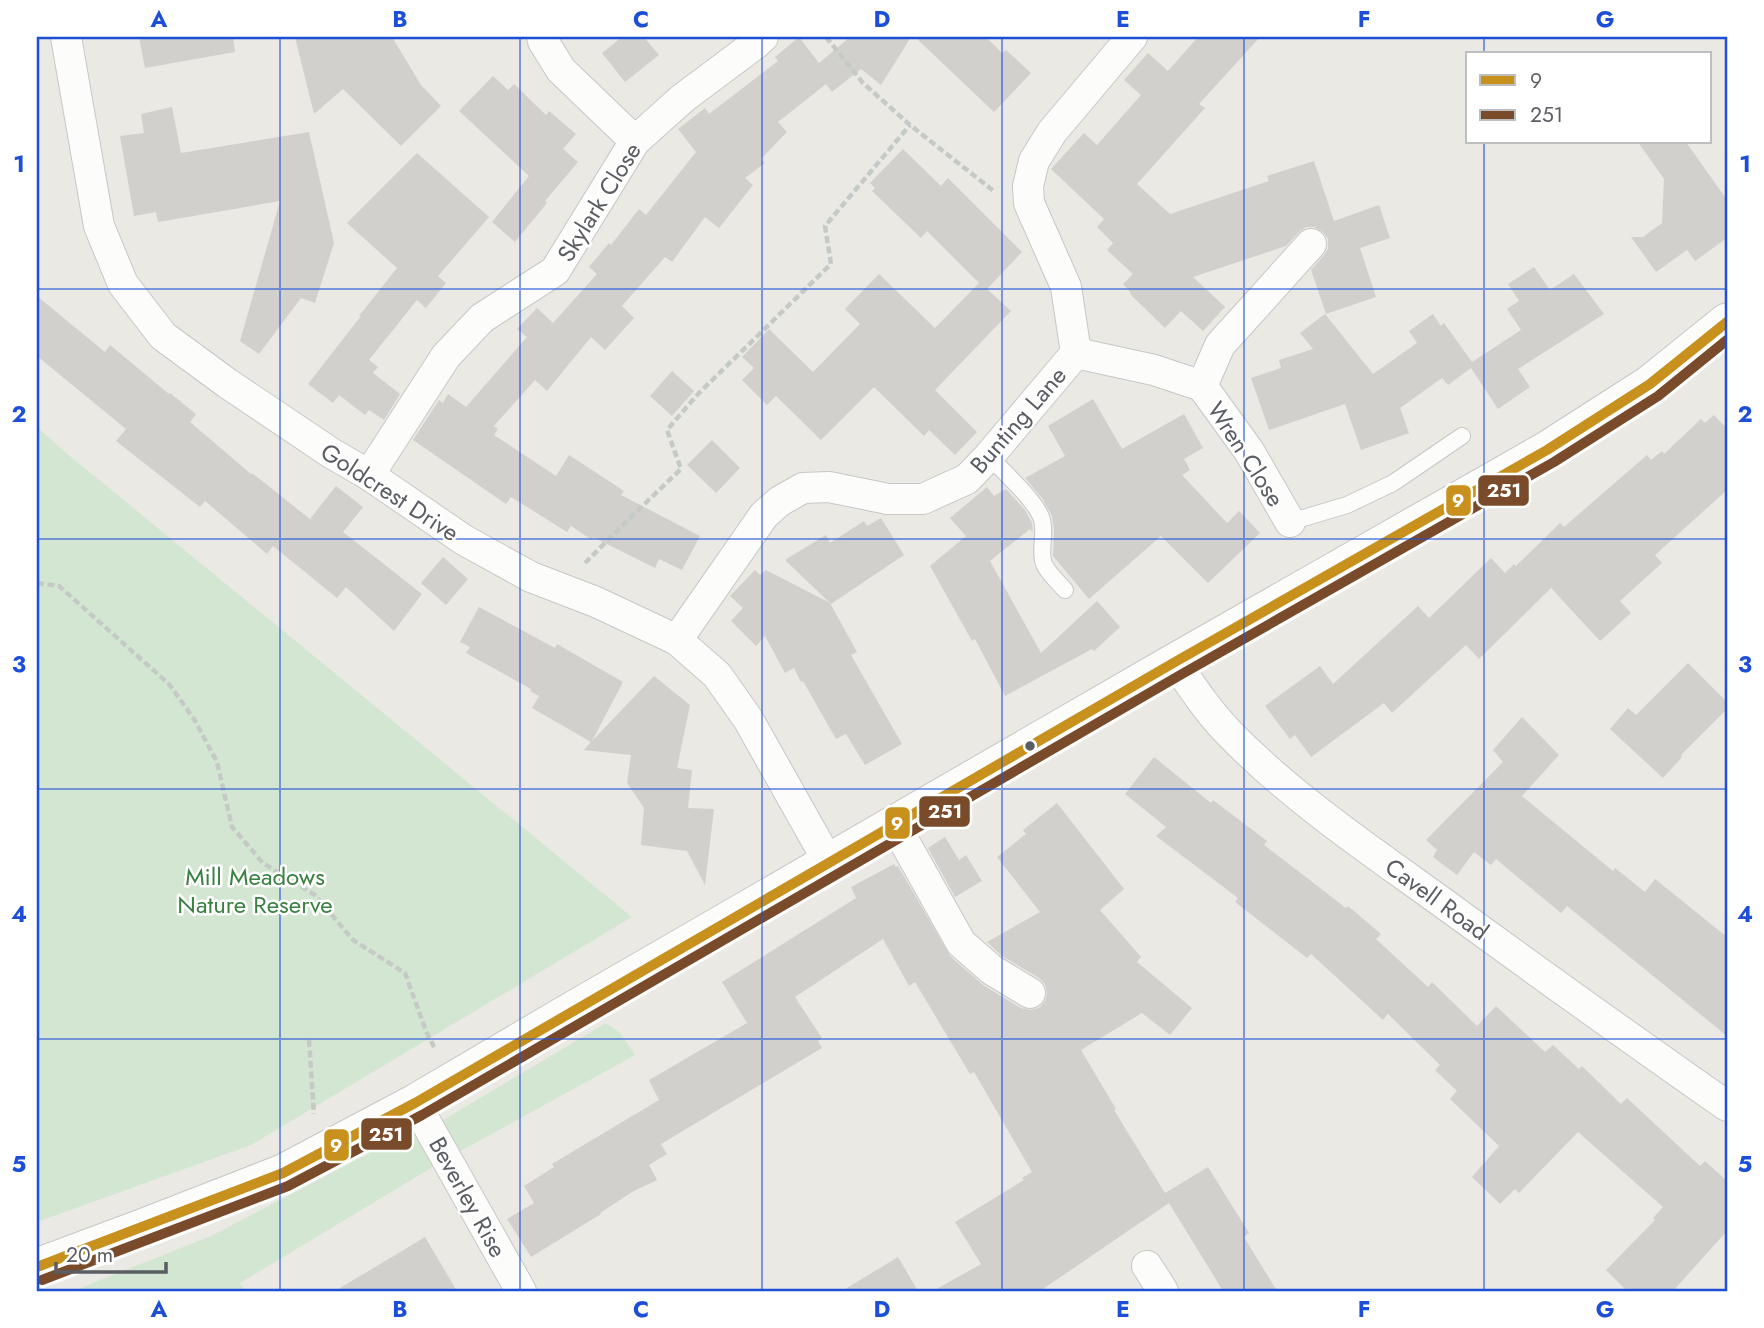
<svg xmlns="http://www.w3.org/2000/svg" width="1764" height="1328" font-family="Jost,sans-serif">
<rect width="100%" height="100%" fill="#eae9e4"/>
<g fill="#d3e6d1">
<polygon points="37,427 65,452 632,917 251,1145 37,1222"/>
<polygon points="606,1023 620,1033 635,1055 446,1159 240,1283 245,1291 73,1291 211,1236 383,1146 430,1128"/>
</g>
<g fill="#d1d0cd">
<polygon points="139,37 233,37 235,52 145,68"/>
<polygon points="295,37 392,37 421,85 441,106 401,146 343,89 314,114"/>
<polygon points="622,37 644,37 659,55 625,82 602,53"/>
<polygon points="799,37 819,63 850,37 911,37 881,85 861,69 832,92 826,84 778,122 787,132 761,159 765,163 745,178 753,185 719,228 705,217 672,262 665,257 622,306 634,318 605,350 591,337 547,391 535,380 494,426 498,429 494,435 556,476 569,455 624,491 621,495 700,536 682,570 659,559 655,568 593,537 592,540 571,526 567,532 511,497 506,504 413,440 439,400 443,403 448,394 466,407 527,337 517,329 537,308 553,323 597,274 589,267 609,243 611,245 639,209 646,215 696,152 678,129 705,108 709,114 778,61 775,57"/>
<polygon points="915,37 986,37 1002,53 1006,50 1031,73 994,112"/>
<polygon points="1198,37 1260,37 1199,104 1205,108 1137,184 1170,214 1269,181 1267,176 1314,161 1334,221 1379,205 1390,238 1360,248 1376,297 1326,314 1311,270 1324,255 1328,248 1328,239 1323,232 1314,227 1306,227 1299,232 1286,246 1193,277 1225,307 1203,331 1181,311 1165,328 1130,294 1131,293 1123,284 1133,274 1107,250 1113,243 1097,227 1104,219 1051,169 1084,133 1097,145 1141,95 1124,80 1148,53 1168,71"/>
<polygon points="493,76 508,90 514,84 546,115 549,111 576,134 563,149 578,162 545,201 547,203 515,242 492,222 529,176 459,111"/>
<polygon points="172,107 181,153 309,132 334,243 315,303 301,298 259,354 240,341 280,201 158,222 156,212 134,216 120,136 144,133 141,114"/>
<polygon points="1638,142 1686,142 1727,200 1727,238 1695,261 1687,250 1656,272 1631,237 1643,237 1662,223 1664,179"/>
<polygon points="903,149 941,186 948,178 1022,252 987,289 1011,311 935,390 977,432 955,455 929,430 924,436 874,387 821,440 776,396 767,405 742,380 754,368 742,357 769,329 813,372 860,324 845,309 879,274 935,328 979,283 927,231 921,238 872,191 875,188 870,183"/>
<polygon points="417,153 489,217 438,276 446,283 426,308 417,300 369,360 378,367 373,373 400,394 384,420 369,410 365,415 339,395 333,403 308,384 361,316 359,316 397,268 347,223"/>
<polygon points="1534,267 1550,290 1574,274 1604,314 1518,369 1530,387 1498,409 1471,368 1448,385 1442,378 1400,408 1409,433 1361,450 1345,404 1269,430 1251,378 1281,368 1279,360 1313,349 1300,333 1325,314 1373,374 1417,343 1409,331 1433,314 1441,326 1444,323 1472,362 1521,330 1507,309 1519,301 1508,284"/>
<polygon points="37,296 105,352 110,345 169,394 170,393 196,414 190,422 251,474 252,473 310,519 336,486 363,507 343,532 422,594 394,631 346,587 337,598 273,546 267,554 205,501 200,507 116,441 126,429 37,356"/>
<polygon points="672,371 694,391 672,416 650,396"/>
<polygon points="1093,399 1122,449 1184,414 1203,448 1184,459 1190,470 1182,475 1227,523 1239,511 1260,533 1208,583 1161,536 1089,599 1053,556 1054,530 1052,516 1042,498 1025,478 1065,456 1048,426"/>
<polygon points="1714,415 1727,429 1727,490 1655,555 1662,563 1620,601 1631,613 1600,641 1551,588 1479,659 1466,645 1392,713 1384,703 1311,757 1295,735 1290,739 1265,706 1320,666 1333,684 1418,606 1429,618 1491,558 1505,573 1514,564 1516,566 1560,523 1564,527 1647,455 1651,460 1662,451 1664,454 1701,419 1705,423"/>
<polygon points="712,440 740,468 716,493 687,465"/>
<polygon points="987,487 994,496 1006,489 1025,510 1032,523 1033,532 1030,529 990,561 1041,653 1097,601 1120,627 1094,651 1092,649 1005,696 975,639 972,641 930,566 966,536 950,518"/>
<polygon points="881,518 904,555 831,604 785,560 826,535 830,543 864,521 867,526"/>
<polygon points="443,557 468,579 446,605 421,583"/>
<polygon points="755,570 760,575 766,570 830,603 857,652 851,655 902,744 865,765 846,734 836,739 803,681 801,682 794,668 785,673 765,636 756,646 731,621 743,608 730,596"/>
<polygon points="479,607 555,648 557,644 623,682 592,741 654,676 690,705 677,768 692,770 688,808 714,809 705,885 687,851 641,845 644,808 627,783 631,755 584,750 591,742 532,708 539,696 530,691 531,689 466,653 470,647 460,642"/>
<polygon points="1688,663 1727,702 1727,709 1681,755 1682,757 1663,778 1610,729 1628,708 1636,715"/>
<polygon points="1522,717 1559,755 1522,796 1613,871 1615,868 1645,892 1655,879 1727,937 1727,1036 1567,906 1561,913 1496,859 1491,865 1474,852 1457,875 1433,857 1437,850 1426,840 1503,762 1493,750"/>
<polygon points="1154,757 1211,803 1213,800 1267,841 1264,845 1346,908 1348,906 1381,934 1376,939 1428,987 1432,982 1477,1026 1496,1006 1545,1052 1553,1045 1579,1069 1582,1066 1621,1104 1627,1098 1700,1166 1705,1161 1727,1181 1727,1231 1673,1291 1627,1291 1606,1270 1655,1220 1653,1218 1663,1207 1578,1132 1519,1193 1515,1189 1500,1204 1472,1177 1499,1146 1450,1099 1457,1091 1435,1070 1440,1065 1388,1014 1383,1020 1311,954 1307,958 1235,902 1238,898 1156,836 1166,827 1125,794"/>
<polygon points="1057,803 1124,889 1100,910 1141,957 1137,962 1192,1008 1170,1035 1142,1013 1081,1050 1116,1109 1114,1110 1165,1193 1208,1167 1249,1233 1244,1237 1277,1291 1223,1291 1169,1203 1040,1291 933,1291 981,1264 955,1222 1024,1180 1022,1178 1032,1172 974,1072 970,1074 915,982 909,986 883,939 795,997 822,1038 818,1041 822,1048 661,1144 667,1154 649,1165 657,1180 632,1192 600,1213 601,1214 531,1257 507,1219 534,1203 524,1186 554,1167 552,1164 659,1100 649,1080 747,1023 722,982 856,898 851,887 894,864 896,867 898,866 950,956 983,985 1021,1008 1030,1010 1039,1008 1045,1001 1047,994 1045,984 1039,978 1002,956 987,942 1040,912 997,857 1026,834 1023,830"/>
<polygon points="945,837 959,860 966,855 982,881 955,897 928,848"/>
<polygon points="425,1237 457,1291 335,1291 397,1254"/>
<polygon points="898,1257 918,1291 842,1291"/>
</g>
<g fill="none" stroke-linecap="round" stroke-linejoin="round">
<defs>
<g id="service">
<path d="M989,456c14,16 48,45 53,64 4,13 -3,32 2,44 4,9 14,18 21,26"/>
<polyline points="1290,522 1347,505 1393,483 1462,436"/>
</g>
<g id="minor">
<polyline points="66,37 99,226 123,284 163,336 227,383 331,453 369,475 464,540 531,577 596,602 677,640 717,675 748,719 829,863"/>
<polyline points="542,37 543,41 561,70 635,141"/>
<polyline points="1076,353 1154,370 1202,386 1249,451 1290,522"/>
<polyline points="1202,386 1220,345 1311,244"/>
<polyline points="369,475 446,356 482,318 555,271 635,141 683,98 754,45 763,37"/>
<polyline points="677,640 764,515 780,501 803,488 829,487 888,499 923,499 967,479 989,456 1076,353 1066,287 1029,203 1028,186 1034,161 1052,132 1132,37"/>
<path d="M1175,662c17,25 34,51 55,72 64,66 146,120 220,174 92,67 184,133 277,198"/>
<polyline points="895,825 961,943 992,970 1030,993"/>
<polyline points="415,1103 521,1291"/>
<polyline points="1147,1266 1163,1291"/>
</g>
<polyline id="tertiary" points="37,1267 139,1229 283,1173 415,1103 568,1013 1175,662 1547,450 1650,384 1727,322"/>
</defs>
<use href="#service" stroke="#c7c7c7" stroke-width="18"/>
<use href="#minor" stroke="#c7c7c7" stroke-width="32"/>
<use href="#tertiary" stroke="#c7c7c7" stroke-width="39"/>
<g stroke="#c5cac7" stroke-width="4.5" stroke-dasharray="7 3.5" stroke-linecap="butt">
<polyline points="826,37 863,83 910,125 995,192"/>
<polyline points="585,563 634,514 681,469 667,430 698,394 831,264 825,226 910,125"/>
<polyline points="37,583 59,586 169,684 194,719 217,762 232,827 263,863 315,895 353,940 405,973 426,1031 435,1049"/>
<polyline points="309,1040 314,1114"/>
</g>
<use href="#service" stroke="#fcfcfb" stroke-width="16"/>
<use href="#minor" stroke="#fcfcfb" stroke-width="30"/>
<use href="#tertiary" stroke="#fcfcfb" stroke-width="37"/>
<defs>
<polyline id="bus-1" points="37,1267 283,1173 415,1103 1175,662 1547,450 1650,384 1727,322"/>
<polyline id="bus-2" points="42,1280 288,1186 422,1115 1182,674 1554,462 1658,396 1727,340"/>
</defs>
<use href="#bus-1" stroke="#fff" stroke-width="16"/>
<use href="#bus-2" stroke="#fff" stroke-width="16"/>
<use href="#bus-1" stroke="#c8901d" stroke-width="10"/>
<use href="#bus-2" stroke="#7a4b2a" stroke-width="10"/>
</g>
<path fill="none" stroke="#1d4ed8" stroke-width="2" stroke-opacity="0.55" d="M280,37v1254M520,37v1254M762,37v1254M1002,37v1254M1244,37v1254M1484,37v17M1484,142v1149M37,289h1690M37,539h1690M37,789h1690M37,1039h1690"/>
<circle fill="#5a5d62" stroke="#fff" stroke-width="2.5" cx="1030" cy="746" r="6"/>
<g text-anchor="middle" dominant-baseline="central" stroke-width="5" stroke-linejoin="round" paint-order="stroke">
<g font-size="24" fill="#5a5d62" stroke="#fff">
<text transform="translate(599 202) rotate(-58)">Skylark Close</text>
<text transform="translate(1018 420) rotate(-49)">Bunting Lane</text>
<text transform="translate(1246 454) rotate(57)">Wren Close</text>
<text transform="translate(390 492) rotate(33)">Goldcrest Drive</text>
<text transform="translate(1437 899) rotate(36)">Cavell Road</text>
<text transform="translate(468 1197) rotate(61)">Beverley Rise</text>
</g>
<g font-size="24" fill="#3a8142" stroke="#fff">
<text x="255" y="876">Mill Meadows<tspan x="255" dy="28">Nature Reserve</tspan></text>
</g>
</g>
<g stroke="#fff" stroke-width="2.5">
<rect x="1477" y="474" width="53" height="33" rx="7" fill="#7a4b2a"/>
<rect x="1445" y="484" width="27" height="33" rx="7" fill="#c8901d"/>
<rect x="918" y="795" width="53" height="33" rx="7" fill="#7a4b2a"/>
<rect x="884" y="806" width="27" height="34" rx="7" fill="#c8901d"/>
<rect x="360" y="1117" width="53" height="34" rx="7" fill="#7a4b2a"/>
<rect x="323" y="1128" width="27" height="34" rx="7" fill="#c8901d"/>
</g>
<g font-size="19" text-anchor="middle" font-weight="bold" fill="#fff">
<text x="1504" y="497">251</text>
<text x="1458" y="507">9</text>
<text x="945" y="818">251</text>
<text x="897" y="830">9</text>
<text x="386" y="1141">251</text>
<text x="336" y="1152">9</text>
</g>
<rect width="1764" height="1328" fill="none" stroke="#ffffff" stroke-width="77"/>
<rect x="1466" y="52" width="245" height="91" fill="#ffffff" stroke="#bdbec0" stroke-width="2"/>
<rect x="1480" y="75" width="35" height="10" fill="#c8901d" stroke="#bdbec0" stroke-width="2"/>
<text x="1530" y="88" font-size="21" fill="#5a5d62">9</text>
<rect x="1480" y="110" width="35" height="10" fill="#7a4b2a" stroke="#bdbec0" stroke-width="2"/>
<text x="1530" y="122" font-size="21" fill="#5a5d62">251</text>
<path d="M56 1262v10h110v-10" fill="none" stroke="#5a5d62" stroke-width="3.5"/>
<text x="66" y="1262" font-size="21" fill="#5a5d62" stroke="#ffffff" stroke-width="5" paint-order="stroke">20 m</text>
<rect x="38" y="38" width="1688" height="1252" fill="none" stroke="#1d4ed8" stroke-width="2.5"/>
<g font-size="23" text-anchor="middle" font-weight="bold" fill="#1d4ed8">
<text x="159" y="27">A</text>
<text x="400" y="27">B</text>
<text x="641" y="27">C</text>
<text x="882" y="27">D</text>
<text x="1123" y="27">E</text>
<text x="1364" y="27">F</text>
<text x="1605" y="27">G</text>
<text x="19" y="172">1</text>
<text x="1745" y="172">1</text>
<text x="19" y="422">2</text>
<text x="1745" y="422">2</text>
<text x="19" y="672">3</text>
<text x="1745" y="672">3</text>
<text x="19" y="922">4</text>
<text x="1745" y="922">4</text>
<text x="19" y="1172">5</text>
<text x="1745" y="1172">5</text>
<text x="159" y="1317">A</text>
<text x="400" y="1317">B</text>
<text x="641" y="1317">C</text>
<text x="882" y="1317">D</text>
<text x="1123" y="1317">E</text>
<text x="1364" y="1317">F</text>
<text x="1605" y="1317">G</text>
</g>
</svg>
